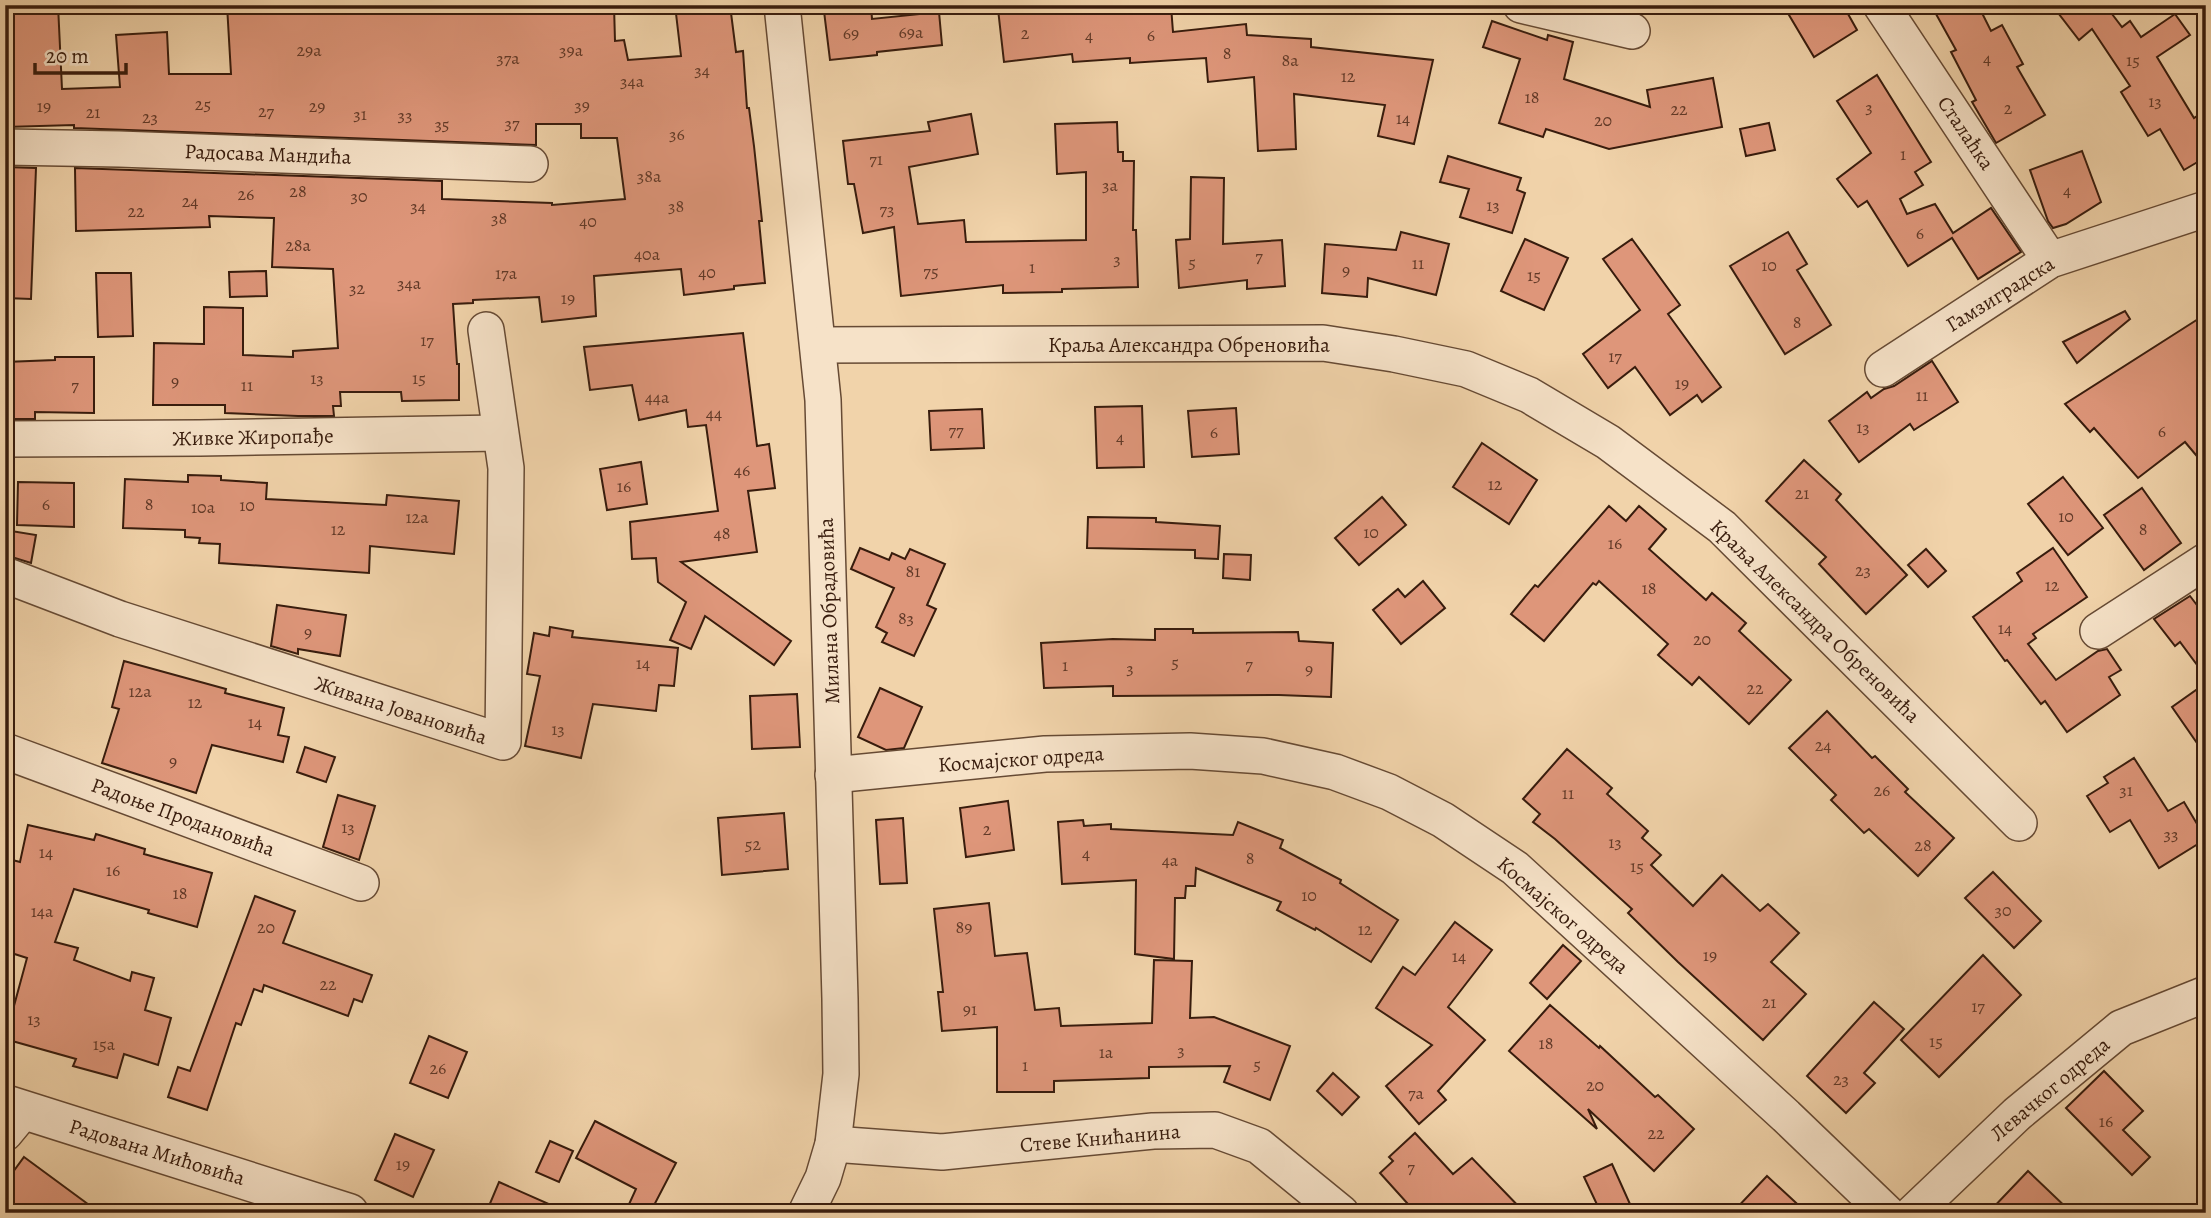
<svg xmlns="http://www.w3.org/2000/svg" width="2211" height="1218" font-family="Alegreya,serif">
<rect width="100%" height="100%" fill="#f1d3aa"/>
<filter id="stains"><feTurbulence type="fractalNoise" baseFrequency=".00286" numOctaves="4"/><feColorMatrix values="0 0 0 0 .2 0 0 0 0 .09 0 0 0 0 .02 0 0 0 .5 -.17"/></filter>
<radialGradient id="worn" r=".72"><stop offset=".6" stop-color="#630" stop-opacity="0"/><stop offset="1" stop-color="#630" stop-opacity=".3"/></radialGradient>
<g fill="#de967a" stroke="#381c0d" stroke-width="2">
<polygon points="5,5 58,5 62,89 120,87 116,35 167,32 169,74 231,74 227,5 614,5 615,41 624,40 628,60 681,56 675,5 730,5 736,52 743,51 747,108 749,108 754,146 762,221 759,221 765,283 734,286 734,289 684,295 681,269 594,276 596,316 542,322 539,297 473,300 473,303 453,304 457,364 459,364 459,400 402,401 401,392 340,392 341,406 333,406 334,416 298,416 225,413 225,405 153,405 154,343 204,344 204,307 243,308 243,355 293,357 293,351 338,348 333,269 272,267 274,218 209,216 210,227 76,231 75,168 442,181 442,199 552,203 552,205 625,199 617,138 581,138 581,124 536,124 536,145 74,128 74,125 5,127"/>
<polygon points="871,5 872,19 939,12 942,45 877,52 877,55 830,60 824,11"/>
<polygon points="1031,5 1046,5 1047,12 1171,6 1173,32 1246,24 1247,35 1311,39 1311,47 1433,60 1414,144 1378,136 1385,105 1294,94 1296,149 1258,151 1254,77 1208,82 1206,58 1130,63 1130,58 1073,62 1072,54 1004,62 998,9"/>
<polygon points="1805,5 1843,5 1857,30 1814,57 1789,15"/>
<polygon points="1931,5 1978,5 1991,31 2002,25 2023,64 2017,67 2045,115 1996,143 1972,102 1976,100 1951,52 1956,50"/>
<polygon points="2052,5 2123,5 2112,14 2122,27 2130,21 2141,37 2175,14 2190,35 2157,57 2194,118 2206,110 2206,157 2184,170 2160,129 2148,136 2121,92 2130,86 2092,29 2079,40"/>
<polygon points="1492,21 1547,40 1548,35 1573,42 1564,79 1650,107 1647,90 1713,78 1722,127 1609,149 1546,129 1543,137 1499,123 1520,59 1483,47"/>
<polygon points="1877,75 1931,162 1915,172 1923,185 1900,199 1907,214 1935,204 1953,233 1991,208 2021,252 1978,279 1952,238 1908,266 1867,201 1858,207 1837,179 1871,153 1837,101"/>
<polygon points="971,114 978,154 909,167 918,224 964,220 966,242 1086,240 1086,172 1057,174 1055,124 1117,122 1118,152 1123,152 1123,161 1134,161 1133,230 1136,230 1138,287 1062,289 1062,292 1003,293 1003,285 901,296 894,227 863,233 854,184 848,184 843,141 930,131 928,122"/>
<polygon points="1769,123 1775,150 1746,156 1740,129"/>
<polygon points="2082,151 2101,202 2066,224 2053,228 2048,221 2030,170"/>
<polygon points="1448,156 1521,178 1517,190 1525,193 1512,233 1460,217 1469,189 1440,182"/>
<polygon points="5,167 36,168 31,299 5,298"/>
<polygon points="1191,177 1224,178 1223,244 1282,240 1285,286 1247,289 1247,280 1179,288 1176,240 1190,239"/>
<polygon points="1401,232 1449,244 1436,295 1368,278 1367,297 1322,293 1325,244 1396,250"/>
<polygon points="1788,232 1807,264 1797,270 1831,325 1785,354 1730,266"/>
<polygon points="1525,239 1568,258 1544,310 1501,291"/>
<polygon points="1632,239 1680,305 1668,314 1721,387 1702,402 1697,395 1670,415 1635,367 1608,388 1583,354 1640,310 1603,259"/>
<polygon points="266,271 267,296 230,297 229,272"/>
<polygon points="96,273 131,273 133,336 98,337"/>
<polygon points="2125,311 2130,319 2077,363 2063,342"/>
<polygon points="2206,314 2206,467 2185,442 2138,478 2094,428 2090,432 2065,404"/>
<polygon points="743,333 757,446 769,444 775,488 748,491 757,552 681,562 791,641 774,665 705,616 691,649 670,640 686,602 658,582 656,558 632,559 630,522 718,511 706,425 688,427 686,410 639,420 632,385 590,390 584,347"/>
<polygon points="55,357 94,357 94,413 35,412 35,419 5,419 5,362 55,360"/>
<polygon points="1932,361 1958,402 1914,430 1910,424 1859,462 1829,421 1867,392 1871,398 1884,389 1894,386"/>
<polygon points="1142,406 1144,467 1097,468 1095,407"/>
<polygon points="1236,408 1239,454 1192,457 1188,411"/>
<polygon points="982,409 984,448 931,450 929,411"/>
<polygon points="1482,443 1537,480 1509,524 1453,487"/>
<polygon points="1804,460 1841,494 1836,500 1907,575 1866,614 1819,564 1826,557 1766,501"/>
<polygon points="641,462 647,504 607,510 600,469"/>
<polygon points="188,475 221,476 221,480 267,483 266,499 386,505 387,495 459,501 454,554 370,546 369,573 219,563 220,544 199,543 200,538 185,537 185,530 123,528 125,479 188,482"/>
<polygon points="2063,477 2103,528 2068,555 2028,504"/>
<polygon points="18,482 74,483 74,527 17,525"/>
<polygon points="2142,488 2181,543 2144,570 2104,515"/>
<polygon points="1382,497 1406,525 1359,565 1335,538"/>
<polygon points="1609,506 1626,521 1639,506 1666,529 1649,549 1706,600 1712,593 1746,623 1739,631 1791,680 1749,724 1699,677 1692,685 1658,655 1668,644 1599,581 1596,585 1593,583 1544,641 1511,614 1535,585 1538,587"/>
<polygon points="1088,517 1156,518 1156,522 1220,526 1218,559 1195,558 1195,550 1087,548"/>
<polygon points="5,530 36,535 31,563 5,555"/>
<polygon points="860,548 889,560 892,553 905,559 910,549 945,564 927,605 936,609 914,656 882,642 887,633 876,627 894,588 851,569"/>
<polygon points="2053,548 2087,597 2033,634 2036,638 2028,644 2056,680 2098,651 2107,649 2121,670 2109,677 2120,695 2067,732 2045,701 2041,704 2007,660 2005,661 1973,617 2022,581 2017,573"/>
<polygon points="1926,549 1946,571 1928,587 1908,565"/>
<polygon points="1224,554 1251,555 1250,580 1223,578"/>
<polygon points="1423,581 1445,608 1401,644 1373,610 1398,589 1405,597"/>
<polygon points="2190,596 2206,617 2206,677 2180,642 2175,646 2154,619"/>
<polygon points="277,605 346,615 340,656 298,649 298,654 271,646"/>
<polygon points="550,627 573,631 572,637 678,648 674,686 659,685 656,711 593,704 581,758 525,746 540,676 527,674 534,633 549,636"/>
<polygon points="1155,629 1193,629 1193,633 1298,632 1299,641 1333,643 1331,697 1279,695 1113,696 1113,686 1044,688 1041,643 1113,639 1155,640"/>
<polygon points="124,661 226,689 225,693 284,708 278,735 289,737 283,762 212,745 196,793 102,763 119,709 112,707"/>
<polygon points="2206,683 2206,756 2172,707"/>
<polygon points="880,688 922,707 904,748 886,750 858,737"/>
<polygon points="797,694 800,747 752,749 750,696"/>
<polygon points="1827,711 1872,758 1875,756 1908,789 1905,792 1954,838 1918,876 1869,829 1864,833 1831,800 1836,795 1789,748"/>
<polygon points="305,747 335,757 326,782 297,772"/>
<polygon points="1567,749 1612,788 1607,794 1648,831 1642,838 1661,855 1651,865 1693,906 1722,875 1760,911 1768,904 1799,933 1771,962 1806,994 1763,1040 1678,962 1628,913 1632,909 1555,839 1533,822 1540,814 1523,799"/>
<polygon points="2134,758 2168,811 2184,802 2206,839 2159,868 2130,820 2110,832 2087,796 2108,783 2104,777"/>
<polygon points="338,795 375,806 359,860 323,847"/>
<polygon points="1008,801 1014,850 966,857 960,808"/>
<polygon points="784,813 788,869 722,875 718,818"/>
<polygon points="903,818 907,883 880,884 876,820"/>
<polygon points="1083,820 1084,826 1111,824 1111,829 1233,835 1238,822 1283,840 1280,848 1341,880 1340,883 1398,920 1371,962 1316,928 1315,930 1277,910 1281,902 1196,868 1195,886 1186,886 1185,898 1175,898 1174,959 1135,954 1136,880 1062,884 1058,822"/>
<polygon points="28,825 94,840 96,834 145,849 144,854 212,873 197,927 148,913 149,910 74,889 55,942 78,948 74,960 130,981 132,972 154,978 145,1010 171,1018 158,1065 124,1054 117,1078 73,1066 76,1059 5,1039 27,958 5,951 5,858 20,862"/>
<polygon points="1993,872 2041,921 2014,948 1965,898"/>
<polygon points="255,896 295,911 283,943 372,975 362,1002 354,999 348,1016 264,985 262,992 254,989 241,1025 236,1023 207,1110 168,1097 178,1067 190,1071"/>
<polygon points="989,903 995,956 1027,953 1035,1010 1059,1008 1061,1026 1152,1023 1154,960 1192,961 1190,1018 1214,1017 1290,1046 1270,1100 1224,1082 1230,1066 1149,1067 1149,1078 1054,1081 1054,1092 997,1092 997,1027 942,1031 938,992 943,992 934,909"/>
<polygon points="1455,922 1492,950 1448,1007 1485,1040 1438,1091 1446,1100 1419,1124 1386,1086 1432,1045 1376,1008 1403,967 1415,975"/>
<polygon points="1563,945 1581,961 1547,999 1530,983"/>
<polygon points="1983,955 2021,995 1939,1077 1901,1040"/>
<polygon points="1874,1002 1904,1029 1864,1073 1875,1083 1846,1113 1807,1076"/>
<polygon points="1550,1005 1599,1048 1600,1046 1655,1097 1658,1095 1694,1129 1654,1171 1588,1109 1597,1129 1509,1051"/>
<polygon points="429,1036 467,1052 448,1098 410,1083"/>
<polygon points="2104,1071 2143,1111 2123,1130 2150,1157 2132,1175 2066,1108"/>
<polygon points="1333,1073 1359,1097 1342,1115 1317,1091"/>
<polygon points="595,1121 676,1163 650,1213 625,1213 636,1189 576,1158"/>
<polygon points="1415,1133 1453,1174 1472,1158 1525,1213 1416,1213 1380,1173 1393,1161 1389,1157"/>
<polygon points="395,1134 434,1150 413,1197 375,1180"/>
<polygon points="550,1141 573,1151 559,1182 536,1172"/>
<polygon points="24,1157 100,1213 24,1213 5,1199 5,1183"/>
<polygon points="1612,1164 1634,1213 1601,1213 1584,1177"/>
<polygon points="2028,1171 2072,1213 1988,1213"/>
<polygon points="1767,1176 1807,1213 1732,1213"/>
<polygon points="499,1182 569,1213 486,1213"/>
</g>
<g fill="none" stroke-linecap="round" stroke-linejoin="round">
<defs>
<g id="minor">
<polyline points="782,5 823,400 840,999 841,1074 833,1144 823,1178 806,1213"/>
<polyline points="1521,5 1632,31"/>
<polyline points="1881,5 2050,260"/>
<polyline points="5,147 119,149 530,164"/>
<polyline points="818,345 1323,343 1394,354 1466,369 1529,395 1608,442 1722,527 2019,823"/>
<polyline points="1883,369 2050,260 2206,209"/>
<polyline points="5,439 200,438 500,433"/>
<polyline points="5,575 120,619 503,742 506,468 486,330"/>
<polyline points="2098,631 2206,561"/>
<polyline points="5,751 361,883"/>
<polyline points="833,775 1045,754 1190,751 1263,756 1335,772 1389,792 1443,820 1515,868 1786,1116 1887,1213"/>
<polyline points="5,1133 24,1110"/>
<polyline points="833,1144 942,1152 1153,1131 1215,1130 1259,1146 1341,1213"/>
<polyline points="1913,1213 2017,1114 2121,1028 2206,994"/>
</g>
<polyline id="tertiary" points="5,1104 349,1213"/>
</defs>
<use href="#minor" stroke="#664a34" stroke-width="38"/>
<use href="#tertiary" stroke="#664a34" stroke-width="41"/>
<use href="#minor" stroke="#f6e2c8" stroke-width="35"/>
<use href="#tertiary" stroke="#f6e2c8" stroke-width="38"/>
</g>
<g text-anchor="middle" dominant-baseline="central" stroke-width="5" stroke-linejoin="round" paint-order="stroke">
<g font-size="18" fill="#623a28">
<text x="911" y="32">69a</text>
<text x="851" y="33">69</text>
<text x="1025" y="33">2</text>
<text x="1089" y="35">4</text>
<text x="1151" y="35">6</text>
<text x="309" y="50">29a</text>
<text x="571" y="50">39a</text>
<text x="1227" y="53">8</text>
<text x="508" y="58">37a</text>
<text x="1987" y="58">4</text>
<text x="1290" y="60">8a</text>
<text x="2133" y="60">15</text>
<text x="702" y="70">34</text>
<text x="1348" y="76">12</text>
<text x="632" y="81">34a</text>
<text x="1532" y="97">18</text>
<text x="2155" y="101">13</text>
<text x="203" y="104">25</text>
<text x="582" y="105">39</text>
<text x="44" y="106">19</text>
<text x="317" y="106">29</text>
<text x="1869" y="107">3</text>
<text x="2008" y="108">2</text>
<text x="1679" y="109">22</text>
<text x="266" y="111">27</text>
<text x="93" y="112">21</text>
<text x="360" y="114">31</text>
<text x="405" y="115">33</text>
<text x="150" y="117">23</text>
<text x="1403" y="118">14</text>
<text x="1603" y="120">20</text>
<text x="512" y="123">37</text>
<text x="442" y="124">35</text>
<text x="677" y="134">36</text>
<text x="1903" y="154">1</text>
<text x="876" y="159">71</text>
<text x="649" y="176">38a</text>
<text x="1110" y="185">3a</text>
<text x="2067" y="190">4</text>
<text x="298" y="191">28</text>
<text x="246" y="194">26</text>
<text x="359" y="196">30</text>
<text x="190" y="201">24</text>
<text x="1493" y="205">13</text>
<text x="418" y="206">34</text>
<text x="676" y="206">38</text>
<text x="887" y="209">73</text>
<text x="136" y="211">22</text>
<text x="499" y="218">38</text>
<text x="588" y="221">40</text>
<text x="1920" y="233">6</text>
<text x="298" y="245">28a</text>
<text x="647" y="254">40a</text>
<text x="1259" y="256">7</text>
<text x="1117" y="259">3</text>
<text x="1192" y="262">5</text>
<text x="1418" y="263">11</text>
<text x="1769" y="265">10</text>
<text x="1032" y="267">1</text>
<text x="1346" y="270">9</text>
<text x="931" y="271">75</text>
<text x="707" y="272">40</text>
<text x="506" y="273">17a</text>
<text x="1534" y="275">15</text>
<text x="409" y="283">34a</text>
<text x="357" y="288">32</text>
<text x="568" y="298">19</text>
<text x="1797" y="322">8</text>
<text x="427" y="340">17</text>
<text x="1615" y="356">17</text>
<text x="317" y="378">13</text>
<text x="419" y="378">15</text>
<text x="175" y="381">9</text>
<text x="1682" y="383">19</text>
<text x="75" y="385">7</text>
<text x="247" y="385">11</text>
<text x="1922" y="395">11</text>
<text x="657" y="397">44a</text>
<text x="714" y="413">44</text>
<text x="1863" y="427">13</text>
<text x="956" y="430">77</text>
<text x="2162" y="431">6</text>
<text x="1214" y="432">6</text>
<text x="1120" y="437">4</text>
<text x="742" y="470">46</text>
<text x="1495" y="484">12</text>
<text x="624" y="486">16</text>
<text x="1802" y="493">21</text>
<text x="46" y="504">6</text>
<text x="149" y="504">8</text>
<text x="247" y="505">10</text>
<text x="203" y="507">10a</text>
<text x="2066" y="516">10</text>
<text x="417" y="517">12a</text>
<text x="338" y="529">12</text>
<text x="2143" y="529">8</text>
<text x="1371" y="532">10</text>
<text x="722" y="533">48</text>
<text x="1615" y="543">16</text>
<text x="1863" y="570">23</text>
<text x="913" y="571">81</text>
<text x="2052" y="585">12</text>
<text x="1649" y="588">18</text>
<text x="906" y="618">83</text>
<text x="2005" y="628">14</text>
<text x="308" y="632">9</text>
<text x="1702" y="639">20</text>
<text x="1175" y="662">5</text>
<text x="643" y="663">14</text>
<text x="1249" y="664">7</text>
<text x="1065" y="665">1</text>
<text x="1130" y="668">3</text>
<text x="1309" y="669">9</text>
<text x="1755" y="688">22</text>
<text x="140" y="691">12a</text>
<text x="195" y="702">12</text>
<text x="255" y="722">14</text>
<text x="558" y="729">13</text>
<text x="1823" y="745">24</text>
<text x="173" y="761">9</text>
<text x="1882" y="790">26</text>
<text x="2126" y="790">31</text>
<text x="1568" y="793">11</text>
<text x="348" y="827">13</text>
<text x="987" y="829">2</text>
<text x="2171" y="834">33</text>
<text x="1615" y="842">13</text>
<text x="753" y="844">52</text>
<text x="1923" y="845">28</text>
<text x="46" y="852">14</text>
<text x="1086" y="853">4</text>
<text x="1250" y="858">8</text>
<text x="1170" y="860">4a</text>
<text x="1637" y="866">15</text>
<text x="113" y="870">16</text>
<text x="180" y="893">18</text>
<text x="1309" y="895">10</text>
<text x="2003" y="910">30</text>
<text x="42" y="911">14a</text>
<text x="266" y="927">20</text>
<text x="964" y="927">89</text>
<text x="1365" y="929">12</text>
<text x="1710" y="955">19</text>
<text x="1459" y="956">14</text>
<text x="328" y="984">22</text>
<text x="1769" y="1002">21</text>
<text x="1978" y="1006">17</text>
<text x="970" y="1009">91</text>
<text x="34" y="1019">13</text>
<text x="1936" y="1041">15</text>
<text x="1546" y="1043">18</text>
<text x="104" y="1044">15a</text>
<text x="1181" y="1050">3</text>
<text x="1106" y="1052">1a</text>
<text x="1257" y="1064">5</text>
<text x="1025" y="1065">1</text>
<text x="438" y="1068">26</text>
<text x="1841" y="1079">23</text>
<text x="1595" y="1085">20</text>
<text x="1416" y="1093">7a</text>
<text x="2106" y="1121">16</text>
<text x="1656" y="1133">22</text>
<text x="403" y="1164">19</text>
<text x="1411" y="1167">7</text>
</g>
<g font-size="21" fill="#381c0d" stroke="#f6e2c8">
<text transform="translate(1966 133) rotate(56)">Сталаћка</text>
<text transform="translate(268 154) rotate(2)">Радосава Мандића</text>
<text transform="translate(2000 294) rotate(-32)">Гамзиградска</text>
<text x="1189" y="345">Краља Александра Обреновића</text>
<text transform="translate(253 437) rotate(-1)">Живке Жиропађе</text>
<text transform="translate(829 611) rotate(-92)">Милана Обрадовића</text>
<text transform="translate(1815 621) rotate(44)">Краља Александра Обреновића</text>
<text transform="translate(401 710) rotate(18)">Живана Јовановића</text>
<text transform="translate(1021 759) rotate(-4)">Космајског одреда</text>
<text transform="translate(183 817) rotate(20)">Радоње Продановића</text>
<text transform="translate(1563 915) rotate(41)">Космајског одреда</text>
<text transform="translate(2050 1089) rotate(-40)">Левачког одреда</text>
<text transform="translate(1100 1138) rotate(-5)">Стеве Книћанина</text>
<text transform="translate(157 1152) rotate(17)">Радована Мићовића</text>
</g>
</g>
<rect width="2211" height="1218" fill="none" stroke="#f1d3aa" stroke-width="28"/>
<rect x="7" y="7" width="2197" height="1204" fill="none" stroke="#381c0d" stroke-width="3.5"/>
<rect x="14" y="14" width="2183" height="1190" fill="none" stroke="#381c0d" stroke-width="2"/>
<path d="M35 63v10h91v-10" fill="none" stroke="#381c0d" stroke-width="3.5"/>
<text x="46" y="63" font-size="21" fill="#381c0d" stroke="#f6e2c8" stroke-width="5" paint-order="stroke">20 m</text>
<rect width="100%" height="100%" filter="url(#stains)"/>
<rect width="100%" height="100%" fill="url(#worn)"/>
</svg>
